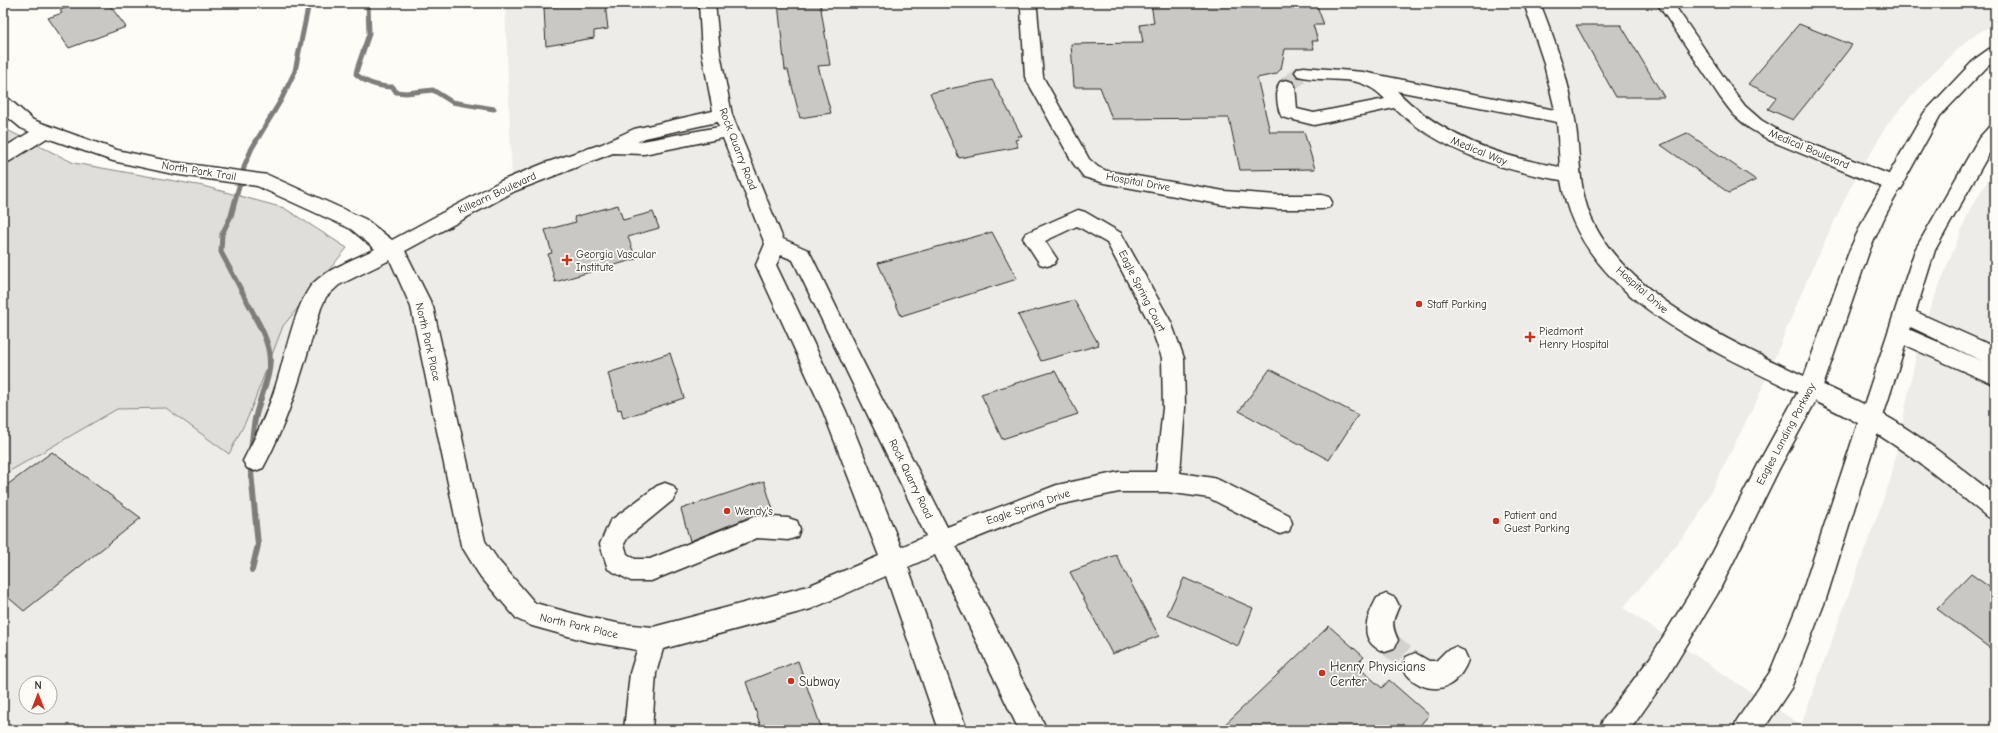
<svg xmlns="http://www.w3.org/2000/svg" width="1998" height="733" font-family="'Comic Neue',sans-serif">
<rect width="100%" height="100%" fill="#fdfcf7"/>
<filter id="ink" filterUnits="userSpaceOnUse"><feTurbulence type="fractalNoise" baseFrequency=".025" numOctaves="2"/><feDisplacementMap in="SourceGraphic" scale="8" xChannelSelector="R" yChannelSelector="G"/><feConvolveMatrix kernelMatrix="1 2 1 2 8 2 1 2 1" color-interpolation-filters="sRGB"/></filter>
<g filter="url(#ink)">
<path fill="#edece8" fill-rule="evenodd" d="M505,3h1490v21l-23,12 -39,37 -45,50 -38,65 -41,87 -51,123 -62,123 -73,87 178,117 90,-247 30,-147 49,-122 25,-40v561h-1992v-308l264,-119 245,-123zM26,683h24v24h-24z"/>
<polygon fill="#dfdeda" stroke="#858482" points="3,128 74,163 203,186 284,208 347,248 283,326 248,417 229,454 166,408 117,409 3,475"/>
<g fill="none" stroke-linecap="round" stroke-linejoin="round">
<g stroke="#7e7d7b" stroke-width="5">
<path d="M368,3l1,31 -12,35 -1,5c11,10 23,13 37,13l3,5 10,1 27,-3 19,12 42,7"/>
<polyline points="256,318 221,252 222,234 231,216 245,164 252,148 281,100 295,71 309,3"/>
</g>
<g stroke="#7e7d7b" stroke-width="6">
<path d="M251,453c1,-11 2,-23 4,-34 11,-46 27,-55 0,-102"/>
<polyline points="250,462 258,545 252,570"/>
</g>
</g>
<g fill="#c9c8c4" stroke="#2b2b2b">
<polygon points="89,3 108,3 126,27 69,48 48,18 62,13 60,10 77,4 79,7"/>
<polygon points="575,3 605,3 608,29 594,31 594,38 546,46 544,8"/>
<polygon points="778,3 820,3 830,65 818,66 831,113 800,118 788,70 785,70"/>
<polygon points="1151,3 1316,3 1324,25 1313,25 1318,41 1312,41 1314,49 1285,49 1281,69 1276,74 1257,78 1270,132 1304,132 1315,169 1240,170 1229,118 1112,119 1100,87 1074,87 1071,44 1143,43 1140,25 1154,23"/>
<polygon points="1799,24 1852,45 1822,84 1793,120 1768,109 1777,97 1748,84"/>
<polygon points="1576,25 1621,25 1664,97 1616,97"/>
<polygon points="992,80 1022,136 1018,136 1019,139 1015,140 1018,147 959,158 930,93"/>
<polygon points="1687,133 1756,180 1729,193 1661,145"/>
<polygon points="618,205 623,220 653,212 659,228 628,237 636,259 555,282 548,254 552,253 545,230 576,222 574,217"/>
<polygon points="992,232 1017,279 901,316 878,263"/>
<polygon points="1074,300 1099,345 1041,361 1018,315"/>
<polygon points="670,353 684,398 623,418 621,409 618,410 608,373"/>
<polygon points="1270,369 1358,415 1329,460 1239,411"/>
<polygon points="1055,371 1078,414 1002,439 981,394"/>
<polygon points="52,452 141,518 24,611 3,593 3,488"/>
<polygon points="764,481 774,513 766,515 755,515 690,541 681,509"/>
<polygon points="1116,555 1159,636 1112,654 1070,572"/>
<polygon points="1971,574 1995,591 1995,652 1937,609"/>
<polygon points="1184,578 1253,608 1238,646 1167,615"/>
<polygon points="1329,626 1364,657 1356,665 1382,688 1389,680 1429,715 1416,730 1219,730"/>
<polygon points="798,661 822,730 762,730 746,682"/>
</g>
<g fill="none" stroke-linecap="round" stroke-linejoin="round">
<polyline stroke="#d3d2ce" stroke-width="18" stroke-dasharray="18 10" stroke-linecap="butt" points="1286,86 1304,72"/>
<polyline stroke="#d3d2ce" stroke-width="24" stroke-dasharray="24 12" stroke-linecap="butt" points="1385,640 1415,666"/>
<defs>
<g id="minor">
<path d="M699,3h16l5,50 12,62 51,124 25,11 3,5 48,99 88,173 110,-42 62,-13h37l7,-64 -1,-50 -13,-36 -42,-79 -30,-17 -32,15 12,18 -3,5 -7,2 -7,-2 -17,-26 3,-5 52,-23 7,2 36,21 50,89 13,36 1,50 -5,65 33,5 8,3 68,34 3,8 -3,8 -9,3 -71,-36 -42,-6h-48l-61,13 -102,41 91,184h-28l-84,-175 -27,12 59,163h-28l-53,-154 -75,33 -148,40 -7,24 -4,57h-28l6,-57 7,-23 -51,-9 -54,-15 -15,-7 -37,-43 -19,-31 -50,-238 -21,-47 -51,25 -13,12 -5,11c-17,55 -30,109 -58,160l-8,3 -8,-3 -4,-7c13,-25 25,-49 33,-76 9,-28 17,-73 34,-98 12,-16 47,-29 65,-38l-24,-20 -94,-43 -84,-12 -60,-13 -66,-23 -37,23 -7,2v-15l27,-16 -9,-4 -18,-15v-16l6,2 24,21 84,30 56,12 95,13 97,44 27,21 109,-59 44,-18 57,-19 32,-15 79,-18 -11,-58zM717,122l2,5 -82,15 8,-4zM723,138l42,106 -9,21 67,146 56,145 -71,30 -155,41 -31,-3 -36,-7 -51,-14 -37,-43 -13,-19 -52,-234 -28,-56 110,-60 98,-38 31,1zM781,255l12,5 133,276 -25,11 -55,-136 -70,-146z"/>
<polygon points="1019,3 1035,3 1037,9 1043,77 1089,159 1098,167 1107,171 1224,191 1277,195 1322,195 1329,197 1332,202 1329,207 1322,209 1277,209 1224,205 1104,183 1084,177 1073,163 1025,77 1021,9"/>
<path d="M1524,3h16c15,38 29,77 35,117 6,37 2,72 20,106 49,93 197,139 286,187 41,23 77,53 114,82v25l-9,-4c-38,-31 -77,-64 -121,-89 -103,-59 -283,-110 -304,-247 -61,-10 -120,-29 -167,-72l-80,17 -32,-8c-5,-7 -7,-28 -2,-35l6,-2 6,2 3,4 2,23 17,4 71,-14c-26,-28 -55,-15 -87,-23l-3,-4 3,-4 6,-1 59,5 192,38 -12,-50zM1397,91l160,31 3,45c-61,-10 -119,-31 -163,-76z"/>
<polygon points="1657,3 1673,3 1732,89 1745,106 1761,120 1781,132 1901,179 1904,184 1901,189 1894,191 1887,189 1769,140 1749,128 1733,114 1720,97"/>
<polygon points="1905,307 1995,347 1995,366 1989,363 1995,366 1995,385 1891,339 1888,333 1891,327 1899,325 1982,361 1898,321 1894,315 1898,309"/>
<polygon points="665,483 673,486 677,493 673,500 628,537 624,544 627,554 635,559 650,559 756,516 788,518 797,521 800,529 797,537 788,540 757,538 651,581 631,581 608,569 600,544 610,521 657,486"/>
<path d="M1386,594l9,4 4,8c-7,16 -8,18 -1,34l-4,9 -9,3c-28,-10 -19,-34 -8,-54z"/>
<path d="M1455,647l9,4 4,9c-3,9 -10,20 -19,25 -18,9 -40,-2 -47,-19l4,-9 9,-4 14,8h7l10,-10z"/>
</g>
<g id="major">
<polygon points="1995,48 1995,61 1987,67 1940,116 1886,214 1870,249 1822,389 1779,469 1718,593 1668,676 1630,730 1599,730 1603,720 1650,658 1700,577 1763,455 1800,388 1850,249 1866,214 1924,113 1975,59 1989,49"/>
<polygon points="1995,125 1995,143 1935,250 1826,599 1791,688 1763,730 1733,730 1737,720 1770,672 1800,599 1915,250 1979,138 1989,127"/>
</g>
</defs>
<use href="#minor" stroke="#2b2b2b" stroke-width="3"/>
<use href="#major" stroke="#2b2b2b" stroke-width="3"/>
<use href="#minor" fill="#fdfcf7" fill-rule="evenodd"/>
<use href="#major" fill="#fdfcf7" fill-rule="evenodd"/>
</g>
</g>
<g fill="#c8321e" stroke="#fdfcf7" stroke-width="1.5">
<path d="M565 254h4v4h4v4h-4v4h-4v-4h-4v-4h4z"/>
<circle cx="1419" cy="304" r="4"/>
<path d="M1528 331h4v4h4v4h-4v4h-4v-4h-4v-4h4z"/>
<circle cx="727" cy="511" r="4"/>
<circle cx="1496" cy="521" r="4"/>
<circle cx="1322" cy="673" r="4"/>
<circle cx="791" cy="681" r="4"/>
</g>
<g text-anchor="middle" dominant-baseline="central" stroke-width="3.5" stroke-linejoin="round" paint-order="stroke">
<g font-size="11" fill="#2b2b2b" stroke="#fdfcf7">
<text transform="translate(738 149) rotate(69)">Rock Quarry Road</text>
<text transform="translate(1809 149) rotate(23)">Medical Boulevard</text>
<text transform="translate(1479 151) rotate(22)">Medical Way</text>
<text transform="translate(199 171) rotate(9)">North Park Trail</text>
<text transform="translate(1138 182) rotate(10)">Hospital Drive</text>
<text transform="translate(497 193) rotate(-25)">Killearn Boulevard</text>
<text transform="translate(1642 290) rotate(41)">Hospital Drive</text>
<text transform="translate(1142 291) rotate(63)">Eagle Spring Court</text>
<text transform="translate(428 342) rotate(77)">North Park Place</text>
<text transform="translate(1786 434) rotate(-62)">Eagles Landing Parkway</text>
<text transform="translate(911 479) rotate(64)">Rock Quarry Road</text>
<text transform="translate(1028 507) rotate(-19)">Eagle Spring Drive</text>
<text transform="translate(579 626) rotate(13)">North Park Place</text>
</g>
<g font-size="11" fill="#2b2b2b" stroke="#fdfcf7" text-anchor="start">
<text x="576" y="254">Georgia Vascular<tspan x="576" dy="13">Institute</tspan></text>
<text x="1427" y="304">Staff Parking</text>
<text x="1539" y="331">Piedmont<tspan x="1539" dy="13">Henry Hospital</tspan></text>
<text x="735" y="511">Wendy's</text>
<text x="1504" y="515">Patient and<tspan x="1504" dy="13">Guest Parking</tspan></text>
</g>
<g font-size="13" fill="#2b2b2b" stroke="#fdfcf7" text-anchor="start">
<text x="1330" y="666">Henry Physicians<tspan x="1330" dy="15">Center</tspan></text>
<text x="799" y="681">Subway</text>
</g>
</g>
<rect width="1998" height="733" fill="none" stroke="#fdfcf7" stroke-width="16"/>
<rect x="8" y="8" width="1982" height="717" fill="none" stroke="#2b2b2b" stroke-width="1.5" filter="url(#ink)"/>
<g transform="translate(38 695)"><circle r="19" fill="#fdfcf7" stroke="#a9a8a5"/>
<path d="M0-3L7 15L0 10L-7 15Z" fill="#c8321e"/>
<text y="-6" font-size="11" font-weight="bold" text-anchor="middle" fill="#2b2b2b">N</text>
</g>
</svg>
